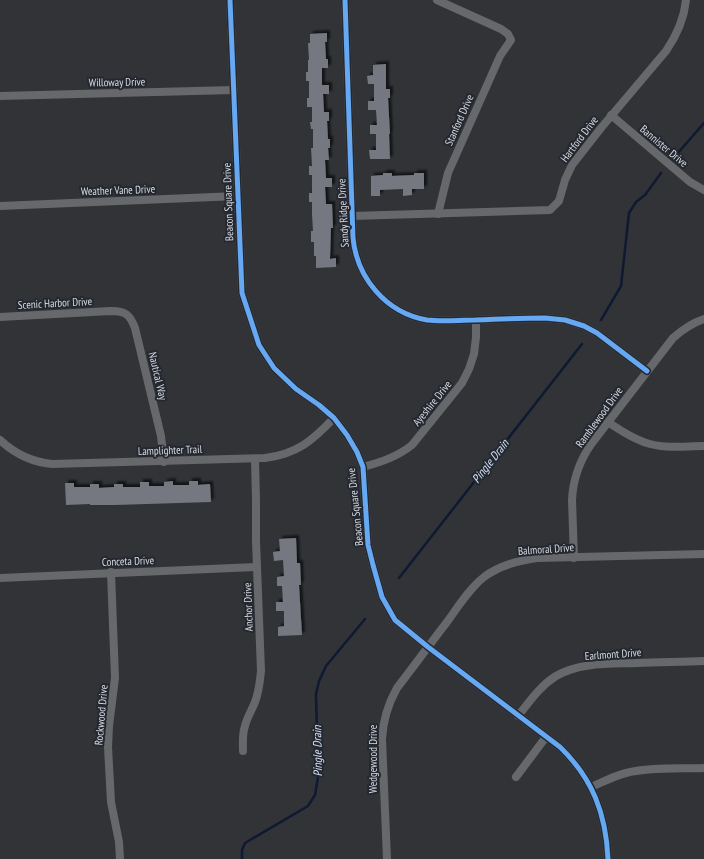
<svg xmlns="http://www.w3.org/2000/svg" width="704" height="859" font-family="'PT Sans Narrow',sans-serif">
<defs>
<filter id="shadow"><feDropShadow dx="3" dy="-3" stdDeviation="1" flood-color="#0009"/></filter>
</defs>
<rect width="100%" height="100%" fill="#313337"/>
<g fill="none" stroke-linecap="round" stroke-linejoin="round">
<g stroke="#0f1a32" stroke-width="2.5">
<polyline points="677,154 704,123"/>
<polyline points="601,320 621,286 629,213 636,202 645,195 661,173"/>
<polyline points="399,578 582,344"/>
<polyline points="242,859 242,850 245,843 308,806 315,795 318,777 316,694 319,681 326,666 365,619"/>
</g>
</g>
<g fill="#747880" filter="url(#shadow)">
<polygon points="327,33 327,42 325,42 326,59 328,59 328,68 322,68 322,85 329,85 329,94 323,94 324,112 329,112 329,121 327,121 328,139 330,139 330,148 328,148 329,160 325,160 326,178 332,178 332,187 325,187 326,204 332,204 333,228 331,228 330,259 336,258 336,267 316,268 316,256 314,256 314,242 311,242 311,231 313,231 312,214 312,202 309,202 309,193 312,193 312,175 309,175 309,166 312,166 311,148 313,148 313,129 311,129 310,122 312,122 312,107 307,107 307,98 309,98 309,81 306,81 306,72 308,72 308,60 309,60 308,43 310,43 310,34"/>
<polygon points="386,64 386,89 390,89 390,98 388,98 390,134 389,134 390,159 370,159 369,150 376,150 376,134 370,134 370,125 377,125 376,110 368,110 368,101 374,101 374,84 368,84 367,76 373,75 373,65"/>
<polygon points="383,173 392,173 392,176 414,175 414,173 424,173 424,189 412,189 412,195 403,196 403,189 380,190 380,196 371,196 371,176 383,175"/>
<polygon points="173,481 173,485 189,485 189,481 198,481 198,485 210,484 211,502 115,505 90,505 90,504 66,505 65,483 74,483 74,487 90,487 90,484 99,484 99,488 114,487 114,484 123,484 123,487 140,487 140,482 149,482 149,486 164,486 164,482"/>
<polygon points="296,538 297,563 300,563 301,585 299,585 302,635 278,636 278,627 284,626 284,611 276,611 276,602 283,602 282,586 277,586 277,577 284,576 283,560 274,561 273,552 280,551 279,539"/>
</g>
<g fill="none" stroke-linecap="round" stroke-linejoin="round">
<g stroke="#67686b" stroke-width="8">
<path d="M230,0l12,293 17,52 15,23 22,21 23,16 15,13 13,17 10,17 6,15 5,78 5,20 9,32 13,23 33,27 132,100c33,32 46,67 48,112"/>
<path d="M345,0l8,238c4,40 33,75 74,82 16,2 32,0 48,0 23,-1 47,-2 70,-2l20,2 19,6 13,7 50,38"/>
<polyline points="437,0 501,29 508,34 511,40 500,56 448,173 438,214"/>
<polyline points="0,96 234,90"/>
<polyline points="611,115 690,182 704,190"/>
<polyline points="0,206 237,196"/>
<path d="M352,216l198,-6 9,-9 6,-21 7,-15 29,-37 65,-77c11,-16 18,-31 20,-51"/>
<path d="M0,317l111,-6c15,0 19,4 24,17l26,108 3,26"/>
<path d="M608,422c13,9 27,18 42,22 18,5 36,2 54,2"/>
<path d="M0,440c15,14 32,22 52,24l213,-6c32,-4 47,-17 69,-40"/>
<path d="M363,467c18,-5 34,-10 49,-22l50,-62 7,-14 5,-15 2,-17v-17"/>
<path d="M574,558l-2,-58c1,-22 8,-40 20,-57l81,-105c9,-8 19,-15 31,-19"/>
<polyline points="111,572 115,678 109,726 108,747 111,802 119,842 120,859"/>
<polyline points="0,578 257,567"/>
<path d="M518,716c12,-15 22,-30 38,-40 24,-14 54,-12 81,-13 22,-1 45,-1 67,-2"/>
<path d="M243,751c0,-8 -1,-17 2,-25 2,-9 7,-16 10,-24 4,-10 5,-21 6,-31l-5,-130v-41l-1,-41"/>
<polyline points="516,777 546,737"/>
<path d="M591,787c12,-5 23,-11 35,-14 23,-6 54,-4 78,-5"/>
<path d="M387,859l-5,-120c1,-19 6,-35 15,-51 17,-22 33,-44 50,-66 11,-15 22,-33 37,-45 16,-12 34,-16 53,-19l167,-4"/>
</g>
<defs>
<g id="cycleway">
<path d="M230,0l12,293 17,52 15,23 22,21 23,16 15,13 13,17 10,17 6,15 5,78 5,20 9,32 13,23 33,27 132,100c33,32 46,67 48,112"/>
<path d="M345,0l8,238c4,40 33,75 74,82 16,2 32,0 48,0 23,-1 47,-2 70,-2l20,2 19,6 13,7 50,38"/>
</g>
</defs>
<use href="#cycleway" stroke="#242830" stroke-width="8"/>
<use href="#cycleway" stroke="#66a8f1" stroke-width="5"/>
</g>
<g text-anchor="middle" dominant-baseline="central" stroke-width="4" stroke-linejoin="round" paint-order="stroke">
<g font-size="11" fill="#d8dae0" stroke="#242830">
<text transform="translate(117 82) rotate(-1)">Willoway Drive</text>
<text transform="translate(459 120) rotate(-66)">Stanford Drive</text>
<text transform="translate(579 139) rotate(-53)">Hartford Drive</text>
<text transform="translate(664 146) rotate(40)">Bannister Drive</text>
<text transform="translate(118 190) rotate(-2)">Weather Vane Drive</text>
<text transform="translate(228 202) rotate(-92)">Beacon Square Drive</text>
<text transform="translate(343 213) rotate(-93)">Sandy Ridge Drive</text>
<text transform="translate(55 303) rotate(-3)">Scenic Harbor Drive</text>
<text transform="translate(158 376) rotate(77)">Nautical Way</text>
<text transform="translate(432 403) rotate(-51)">Ayeshire Drive</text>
<text transform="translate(599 417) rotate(-54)">Ramblewood Drive</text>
<text transform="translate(170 450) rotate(-2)">Lamplighter Trail</text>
<text transform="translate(355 507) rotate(-96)">Beacon Square Drive</text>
<text transform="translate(546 549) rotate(-4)">Balmoral Drive</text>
<text transform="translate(128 561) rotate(-2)">Conceta Drive</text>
<text transform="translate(248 607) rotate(-92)">Anchor Drive</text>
<text transform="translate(613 654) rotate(-4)">Earlmont Drive</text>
<text transform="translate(101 715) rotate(-85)">Rockwood Drive</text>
<text transform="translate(373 759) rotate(-90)">Wedgewood Drive</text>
</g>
<g font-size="12" font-style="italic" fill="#d5e0f7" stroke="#242830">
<text transform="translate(490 461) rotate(-52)">Pingle Drain</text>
<text transform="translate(317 751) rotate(-91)">Pingle Drain</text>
</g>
</g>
</svg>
